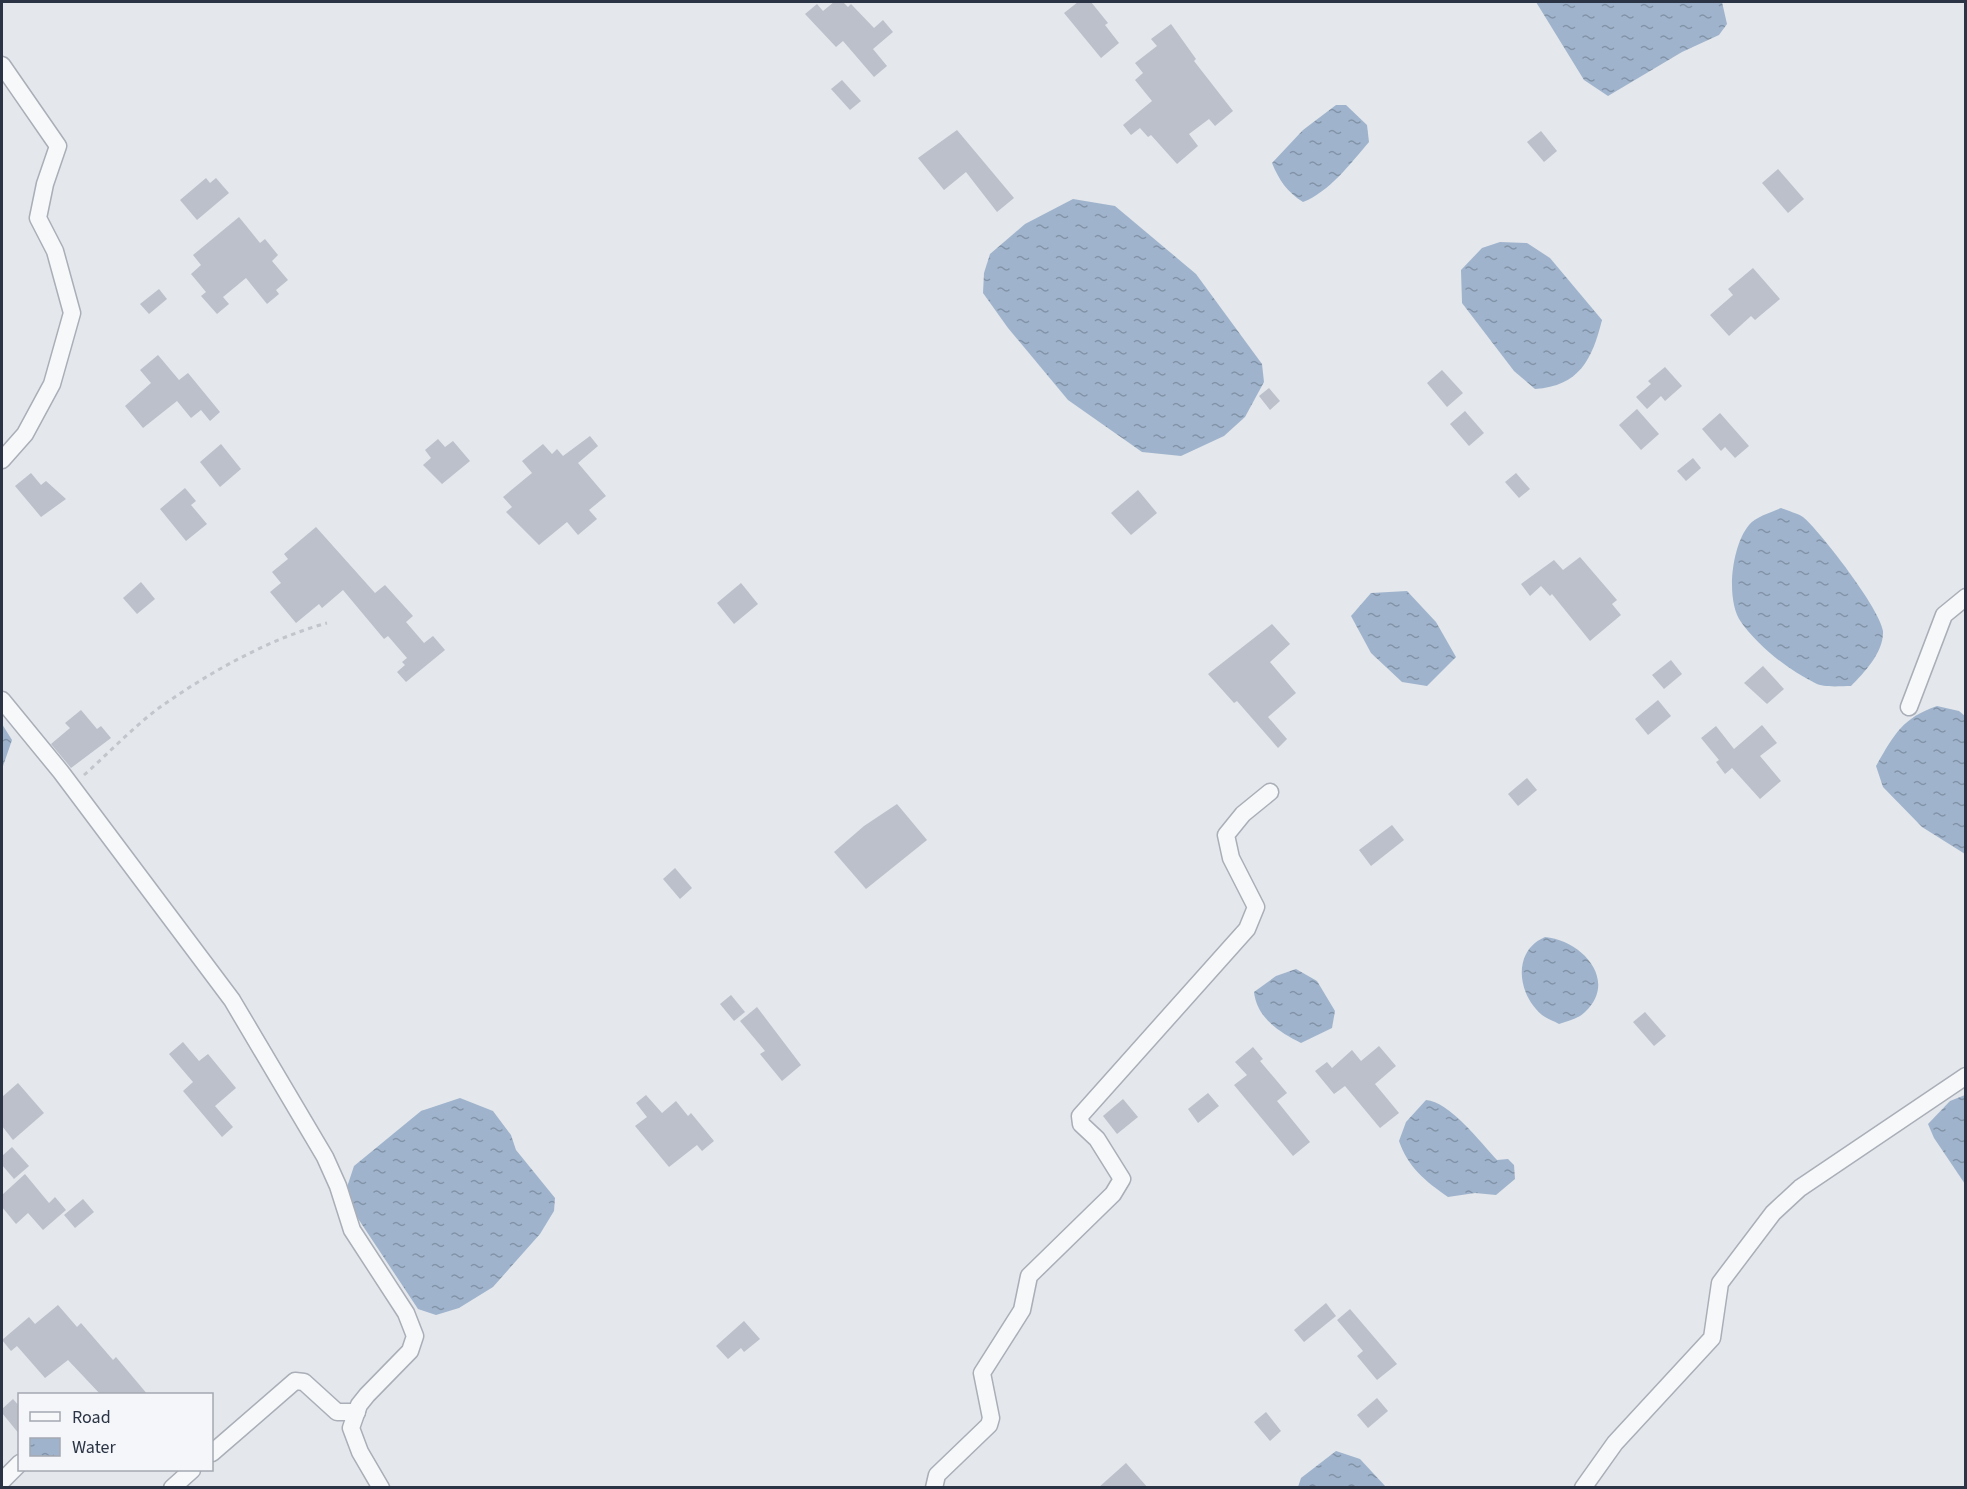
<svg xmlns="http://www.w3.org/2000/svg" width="1967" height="1489" font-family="'Source Sans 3',sans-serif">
<defs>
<pattern id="water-ripples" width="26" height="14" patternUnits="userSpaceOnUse" patternTransform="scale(1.5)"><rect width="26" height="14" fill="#9fb4cc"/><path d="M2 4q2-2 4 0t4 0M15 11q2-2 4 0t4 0" fill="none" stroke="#8293a7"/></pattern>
</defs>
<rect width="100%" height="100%" fill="#e4e7ec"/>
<g fill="url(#water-ripples)">
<polygon points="1536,2 1722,2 1727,24 1719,35 1682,52 1608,96 1584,80"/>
<path d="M1336,105h10l21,20 2,17c-18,21 -40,50 -66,60 -16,-10 -24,-22 -31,-39l31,-33z"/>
<polygon points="1073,199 1115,206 1196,274 1262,364 1264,382 1245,417 1224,436 1181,456 1142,452 1068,400 1008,328 983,293 984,273 990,254 1025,224"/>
<path d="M1500,242l27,1 23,15 52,62c-10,40 -23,66 -67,69l-21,-18 -52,-68 -1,-33 21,-22z"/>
<path d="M1781,508c7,3 16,5 22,9 17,14 78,93 80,114 1,21 -19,42 -32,55 -11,0 -27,2 -36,-3 -27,-13 -57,-37 -74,-61 -16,-23 -9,-77 8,-97 6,-8 23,-13 32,-17z"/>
<polygon points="1407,591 1436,622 1456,657 1427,686 1402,682 1371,653 1351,616 1371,593"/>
<path d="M1937,706l22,5 6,5v138l-43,-27 -39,-40 -7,-21c18,-31 26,-48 61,-60z"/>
<polygon points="2,724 12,740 2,769"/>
<path d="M1545,937c36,3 74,43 40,75 -7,7 -17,9 -26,12 -5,-3 -12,-5 -17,-9 -25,-21 -30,-64 3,-78z"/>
<path d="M1296,969l21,12 18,30 -3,17 -31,15c-22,-11 -44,-25 -47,-51l22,-16z"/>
<polygon points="1965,1095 1965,1184 1934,1138 1928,1124 1950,1101"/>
<polygon points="460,1098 493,1111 511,1135 516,1150 555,1198 554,1211 540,1234 493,1287 459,1308 436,1315 418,1309 357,1217 347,1187 354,1166 421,1111"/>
<path d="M1426,1100c23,1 55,43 71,60l11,-1 6,6 1,14 -19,16 -21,-2 -27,4c-23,-16 -40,-30 -49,-56l7,-19z"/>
<polygon points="1336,1451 1360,1459 1386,1487 1298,1487 1301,1478"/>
</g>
<g fill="#bbc0ca">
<polygon points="834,2 843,2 848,7 851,4 874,28 883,20 893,32 873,49 887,66 874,77 843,41 836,47 805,14 817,4 823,11"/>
<polygon points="1078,2 1091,2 1108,23 1105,25 1119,43 1101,58 1064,13"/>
<polygon points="1171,24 1196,59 1194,61 1233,111 1215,126 1209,119 1189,134 1198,146 1177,164 1151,135 1148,137 1140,128 1131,135 1123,125 1152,101 1135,80 1143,73 1135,63 1157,46 1151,39"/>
<polygon points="842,80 861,101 850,110 831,89"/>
<polygon points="957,130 1014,198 997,212 966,172 944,190 918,158"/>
<polygon points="1541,131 1557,151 1544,162 1527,142"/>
<polygon points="1778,169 1804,199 1788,213 1762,183"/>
<polygon points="206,178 210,183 216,178 229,193 197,220 180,200"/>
<polygon points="239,217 260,243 265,239 278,255 272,261 288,280 276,290 279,294 267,304 246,278 223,297 229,304 217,314 201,296 206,292 191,274 201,265 193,255"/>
<polygon points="1753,268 1780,299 1755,320 1751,316 1729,336 1710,315 1733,295 1728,289"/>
<polygon points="159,289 167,299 149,314 140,304"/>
<polygon points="158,355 179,380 188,373 220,412 210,421 201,410 191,418 177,401 143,428 125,406 151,383 140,370"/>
<polygon points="1665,367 1682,386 1665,401 1661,396 1647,409 1636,397 1651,384 1648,381"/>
<polygon points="1442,370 1463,393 1447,407 1427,383"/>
<polygon points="1269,388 1280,401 1270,410 1259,396"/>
<polygon points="1637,409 1659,434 1641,450 1619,425"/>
<polygon points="1465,411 1484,433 1469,446 1450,424"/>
<polygon points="1720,413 1749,446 1735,458 1725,447 1721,451 1702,429"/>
<polygon points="590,436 598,446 578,463 606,496 589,510 597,519 578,535 567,522 539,545 506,512 512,507 503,497 532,473 522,461 543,444 552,454 557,449 563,456"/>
<polygon points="438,439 445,447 453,441 470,461 442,484 423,465 431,458 425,450"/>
<polygon points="221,444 241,469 220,487 200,462"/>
<polygon points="1693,458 1701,468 1686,481 1677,471"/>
<polygon points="31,473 41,485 46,481 66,499 41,517 15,486"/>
<polygon points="1516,473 1530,489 1519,498 1505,482"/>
<polygon points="185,488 196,501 191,505 207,524 186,541 160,509"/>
<polygon points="1138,490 1157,513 1131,535 1111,513"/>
<polygon points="316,527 375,593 385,585 413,616 406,622 424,643 433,636 445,650 406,682 397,672 405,665 402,662 407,658 388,636 384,639 343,590 322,608 319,604 296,623 270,592 281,583 272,572 288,559 284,554"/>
<polygon points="1580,557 1617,600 1612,604 1621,615 1590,641 1552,594 1550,596 1541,586 1530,596 1521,584 1554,560 1563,570"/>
<polygon points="141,582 155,599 137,614 123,598"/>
<polygon points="741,583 758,604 734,624 717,603"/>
<polygon points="1272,624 1290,644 1270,662 1296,693 1268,717 1287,739 1278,748 1237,701 1234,703 1208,674"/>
<polygon points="1671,660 1682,674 1664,689 1652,675"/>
<polygon points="1763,666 1784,689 1767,704 1744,683"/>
<polygon points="1658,700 1671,716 1648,735 1635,719"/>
<polygon points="81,710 97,729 101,726 111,738 71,768 51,744 70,728 65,723"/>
<polygon points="1762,725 1777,743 1760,756 1781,781 1760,799 1732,768 1725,774 1716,762 1719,760 1701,738 1716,726 1734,749"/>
<polygon points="1527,778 1537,790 1518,806 1508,794"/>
<polygon points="897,804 927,840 866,889 834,852 864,826"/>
<polygon points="1392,825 1404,840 1371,866 1359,850"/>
<polygon points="675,868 692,888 680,899 663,879"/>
<polygon points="731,995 745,1012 734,1021 720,1004"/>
<polygon points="757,1007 801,1065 782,1081 760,1054 765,1051 740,1021"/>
<polygon points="1645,1012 1666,1036 1654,1046 1633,1022"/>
<polygon points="183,1042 199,1061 208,1054 236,1088 215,1106 233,1127 222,1137 183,1091 193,1082 169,1054"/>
<polygon points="1379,1046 1396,1066 1375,1084 1399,1113 1380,1128 1345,1086 1334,1094 1315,1071 1327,1062 1332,1068 1352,1050 1361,1061"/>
<polygon points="1253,1047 1263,1059 1260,1061 1287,1093 1277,1101 1310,1142 1293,1156 1234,1085 1247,1075 1235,1062"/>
<polygon points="18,1083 44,1113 13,1140 2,1126 2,1097"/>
<polygon points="1208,1093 1219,1106 1198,1123 1188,1109"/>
<polygon points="646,1095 662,1113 676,1101 688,1116 691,1113 714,1141 702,1151 697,1145 669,1167 635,1126 647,1117 636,1103"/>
<polygon points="1123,1099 1138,1117 1117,1134 1103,1116"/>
<polygon points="12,1147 29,1166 14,1179 2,1165 2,1156"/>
<polygon points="25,1174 49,1203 55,1197 66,1210 43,1230 28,1213 16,1224 2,1207 2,1195"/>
<polygon points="83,1199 94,1212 75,1228 64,1215"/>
<polygon points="1326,1303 1336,1316 1304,1342 1294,1330"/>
<polygon points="58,1305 77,1327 81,1323 113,1360 116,1357 148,1395 101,1395 68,1360 45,1378 17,1346 11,1351 2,1340 29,1317 35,1324"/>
<polygon points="1350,1309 1397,1364 1377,1380 1357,1356 1363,1351 1337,1320"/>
<polygon points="744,1321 760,1339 744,1352 741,1348 728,1359 716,1346"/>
<polygon points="1377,1398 1388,1411 1368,1428 1357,1415"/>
<polygon points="13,1399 20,1407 20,1435 2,1413 2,1409"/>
<polygon points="1266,1412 1281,1431 1270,1441 1254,1422"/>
<polygon points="1126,1463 1148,1488 1098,1488"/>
</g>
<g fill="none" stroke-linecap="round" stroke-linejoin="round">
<defs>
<g id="street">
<polyline points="2,65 58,146 45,184 38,218 55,251 72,313 52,384 25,434 2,460"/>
<polyline points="2,700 61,772 232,1000 325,1157 338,1186 352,1230 406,1313 415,1336 410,1351 367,1395 359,1405 351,1428 360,1452 381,1488"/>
<polyline points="1909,707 1944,615 1966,597"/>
<polyline points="212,1453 295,1381 304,1382 337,1412 357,1412"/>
<polyline points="2,1481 20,1463"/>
<polyline points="172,1488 192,1470"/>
<polyline points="934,1488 937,1475 989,1425 991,1418 982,1373 1022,1310 1029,1276 1113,1194 1122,1179 1097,1139 1081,1124 1080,1116 1247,929 1256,907 1231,858 1226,835 1243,814 1270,792"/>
<polyline points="1583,1488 1615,1443 1712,1338 1720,1283 1773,1213 1800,1188 1966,1076"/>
</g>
</defs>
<use href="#street" stroke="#a9aeb7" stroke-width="19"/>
<path stroke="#c2c5cb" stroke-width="3" stroke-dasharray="4.5 4.5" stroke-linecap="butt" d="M84,775c26,-23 51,-50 79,-70 49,-34 106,-66 164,-82"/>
<use href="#street" stroke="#f7f8fa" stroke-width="16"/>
</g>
<rect width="1967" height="1489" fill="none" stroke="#2b3445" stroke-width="6"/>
<rect x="18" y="1393" width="195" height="78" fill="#f4f6f9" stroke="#a4a8b1" stroke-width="1.5"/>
<rect x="30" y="1412" width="30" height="9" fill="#f7f8fa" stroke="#a4a8b1" stroke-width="1.5"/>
<text x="72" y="1423" font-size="18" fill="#2b3445">Road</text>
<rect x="30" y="1438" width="30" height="18" fill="url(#water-ripples)" stroke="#a4a8b1" stroke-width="1.5"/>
<text x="72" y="1453" font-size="18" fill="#2b3445">Water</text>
</svg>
